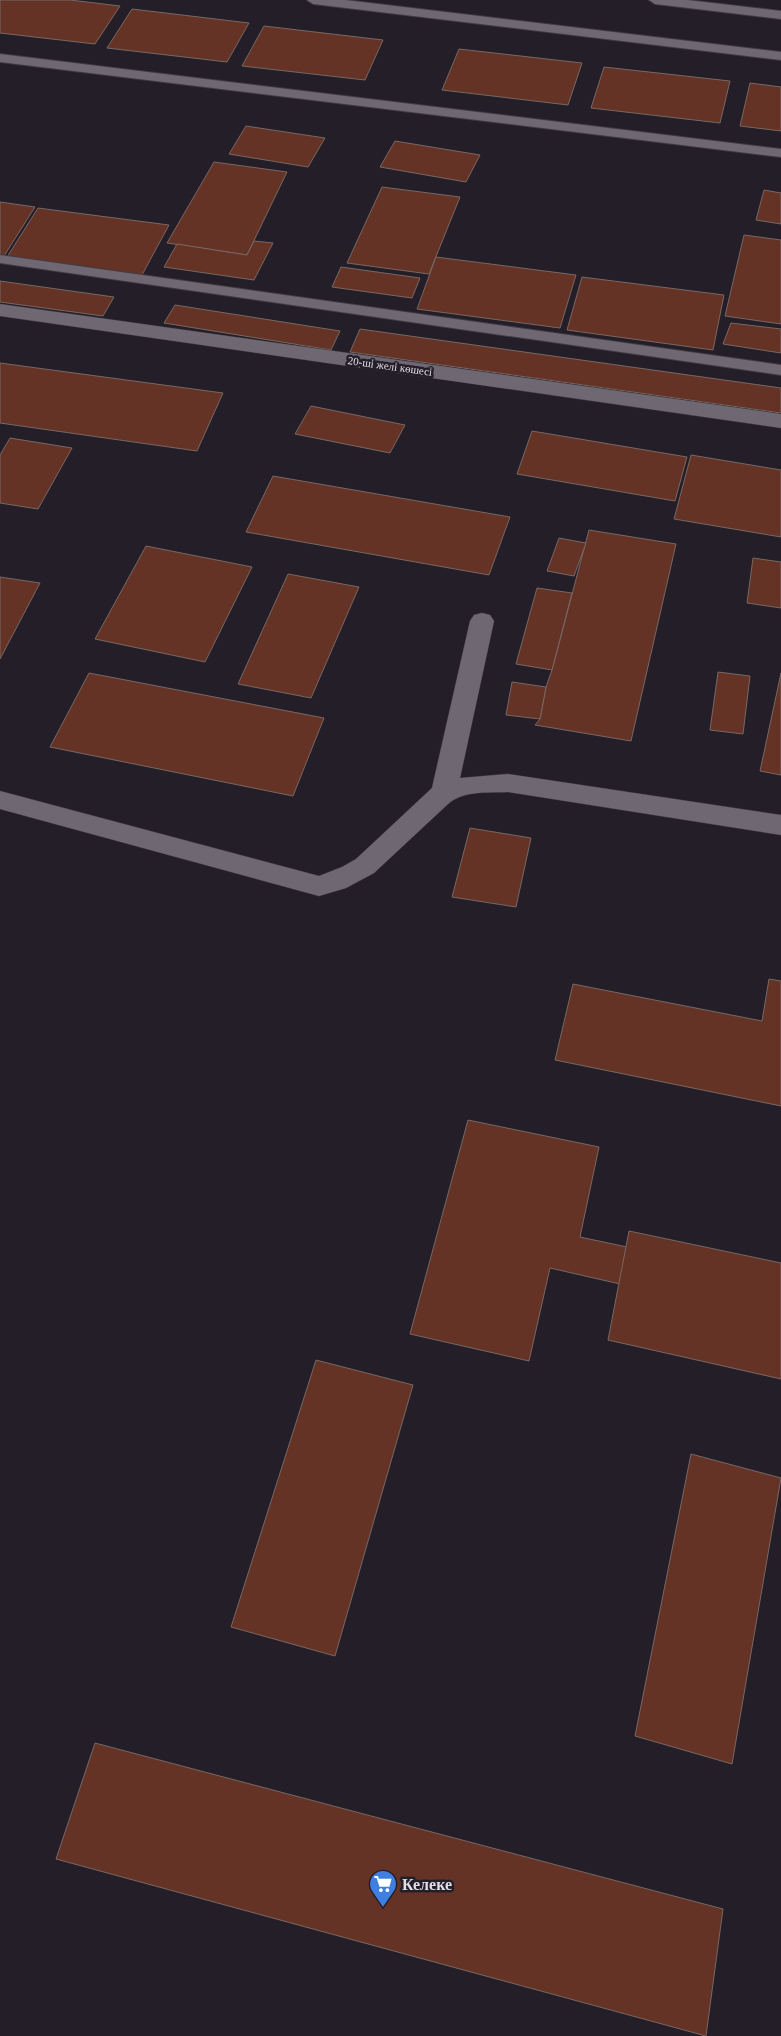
<svg xmlns="http://www.w3.org/2000/svg" width="781" height="2036" font-family="Georgia,serif">
<rect width="100%" height="100%" fill="#241e28"/>
<g fill="#653325" stroke="#776864">
<polygon points="0,0 70,0 120,6 95,44 0,33"/>
<polygon points="132,9 249,23 227,62 107,48"/>
<polygon points="264,26 383,40 365,80 242,66"/>
<polygon points="459,49 582,63 568,105 442,90"/>
<polygon points="604,67 730,81 720,123 591,108"/>
<polygon points="750,83 781,87 781,131 740,126"/>
<polygon points="246,126 325,138 308,167 229,154"/>
<polygon points="395,141 480,155 466,182 380,167"/>
<polygon points="214,162 287,172 247,255 167,243"/>
<polygon points="382,187 460,197 429,274 347,263"/>
<polygon points="764,190 781,193 781,224 756,220"/>
<polygon points="0,202 35,207 4,256 0,256"/>
<polygon points="38,208 169,225 142,275 7,257"/>
<polygon points="744,235 781,240 781,324 725,316"/>
<polygon points="254,241 273,243 254,280 164,267 177,244 247,255"/>
<polygon points="436,257 576,275 560,328 417,309"/>
<polygon points="341,267 420,278 412,298 332,287"/>
<polygon points="582,277 724,295 713,350 567,330"/>
<polygon points="0,281 114,297 103,316 0,302"/>
<polygon points="175,305 340,331 331,350 164,323"/>
<polygon points="731,323 781,329 781,353 723,344"/>
<polygon points="360,329 781,388 781,413 350,352"/>
<polygon points="0,363 223,393 197,451 0,423"/>
<polygon points="311,406 405,425 390,453 295,434"/>
<polygon points="532,431 687,457 675,501 517,474"/>
<polygon points="10,438 72,448 38,509 0,503 0,455"/>
<polygon points="691,455 781,470 781,537 674,519"/>
<polygon points="273,476 510,517 489,575 246,532"/>
<polygon points="589,530 676,544 631,741 535,725 540,719 546,687 552,670"/>
<polygon points="559,538 586,543 574,576 547,571"/>
<polygon points="146,546 252,567 205,662 95,639"/>
<polygon points="753,558 781,562 781,608 747,603"/>
<polygon points="288,574 359,587 311,698 238,684"/>
<polygon points="0,577 40,583 0,659"/>
<polygon points="537,588 572,593 552,670 516,664"/>
<polygon points="718,672 750,676 743,734 710,730"/>
<polygon points="89,673 324,718 293,796 50,747"/>
<polygon points="781,673 781,775 760,771"/>
<polygon points="512,682 546,687 540,719 506,715"/>
<polygon points="470,828 531,838 516,907 452,897"/>
<polygon points="769,979 781,981 781,1106 555,1060 573,984 762,1021"/>
<polygon points="468,1120 599,1147 580,1237 627,1247 620,1284 550,1268 529,1361 410,1334"/>
<polygon points="629,1231 781,1263 781,1379 608,1340"/>
<polygon points="316,1360 413,1385 335,1656 231,1627"/>
<polygon points="691,1454 781,1478 732,1764 635,1736"/>
<polygon points="95,1743 723,1909 706,2036 56,1859"/>
</g>
<g fill="none" stroke-linecap="round" stroke-linejoin="round">
<defs>
<g id="lane">
<polygon points="307,0 345,0 781,52 781,60 313,4"/>
<polygon points="649,0 687,0 781,11 781,19 655,4"/>
<polygon points="0,54 781,149 781,157 0,62"/>
<polygon points="0,255 781,365 781,375 0,263"/>
</g>
<g id="street">
<polygon points="0,304 781,414 781,428 0,316"/>
<path d="M482,613l8,2 4,6 -34,157 48,-4 273,41v20l-273,-43c-20,1 -44,-2 -60,12l-74,69 -28,15 -27,8 -319,-87v-18l319,85 23,-9 14,-8 76,-71 38,-167 4,-6z"/>
</g>
</defs>
<use href="#lane" stroke="#403b43" stroke-width="2"/>
<use href="#street" stroke="#403b43" stroke-width="1"/>
<use href="#lane" fill="#6f6873" fill-rule="evenodd"/>
<use href="#street" fill="#6f6873" fill-rule="evenodd"/>
</g>
<defs>
<symbol id="supermarket-pin" viewBox="-11 -11 22 30"><path d="M0 17L-7.5 6A9.5 9.5 0 1 1 7.5 6Z" fill="#3f7fe0" stroke="#241e28"/><path d="M-6-5.5h2.5l.6 2H6L4.5 2H-2.5L-4.4-4H-6ZM-1.5 3.2a1.3 1.3 0 1 0 .1 0ZM3 3.2a1.3 1.3 0 1 0 .1 0Z" fill="#fff"/></symbol>
</defs>
<g fill-rule="evenodd">
<use href="#supermarket-pin" x="367" y="1868" width="32" height="43"/>
</g>
<g text-anchor="middle" dominant-baseline="central" stroke-width="5" stroke-linejoin="round" paint-order="stroke">
<g font-size="11" fill="#e2dee5" stroke="#241e28">
<text transform="translate(390 366) rotate(8)">20-ші желі көшесі</text>
</g>
<g font-size="16" font-weight="bold" fill="#e2dee5" stroke="#241e28" text-anchor="start">
<text x="402" y="1884">Келеке</text>
</g>
</g>
</svg>
